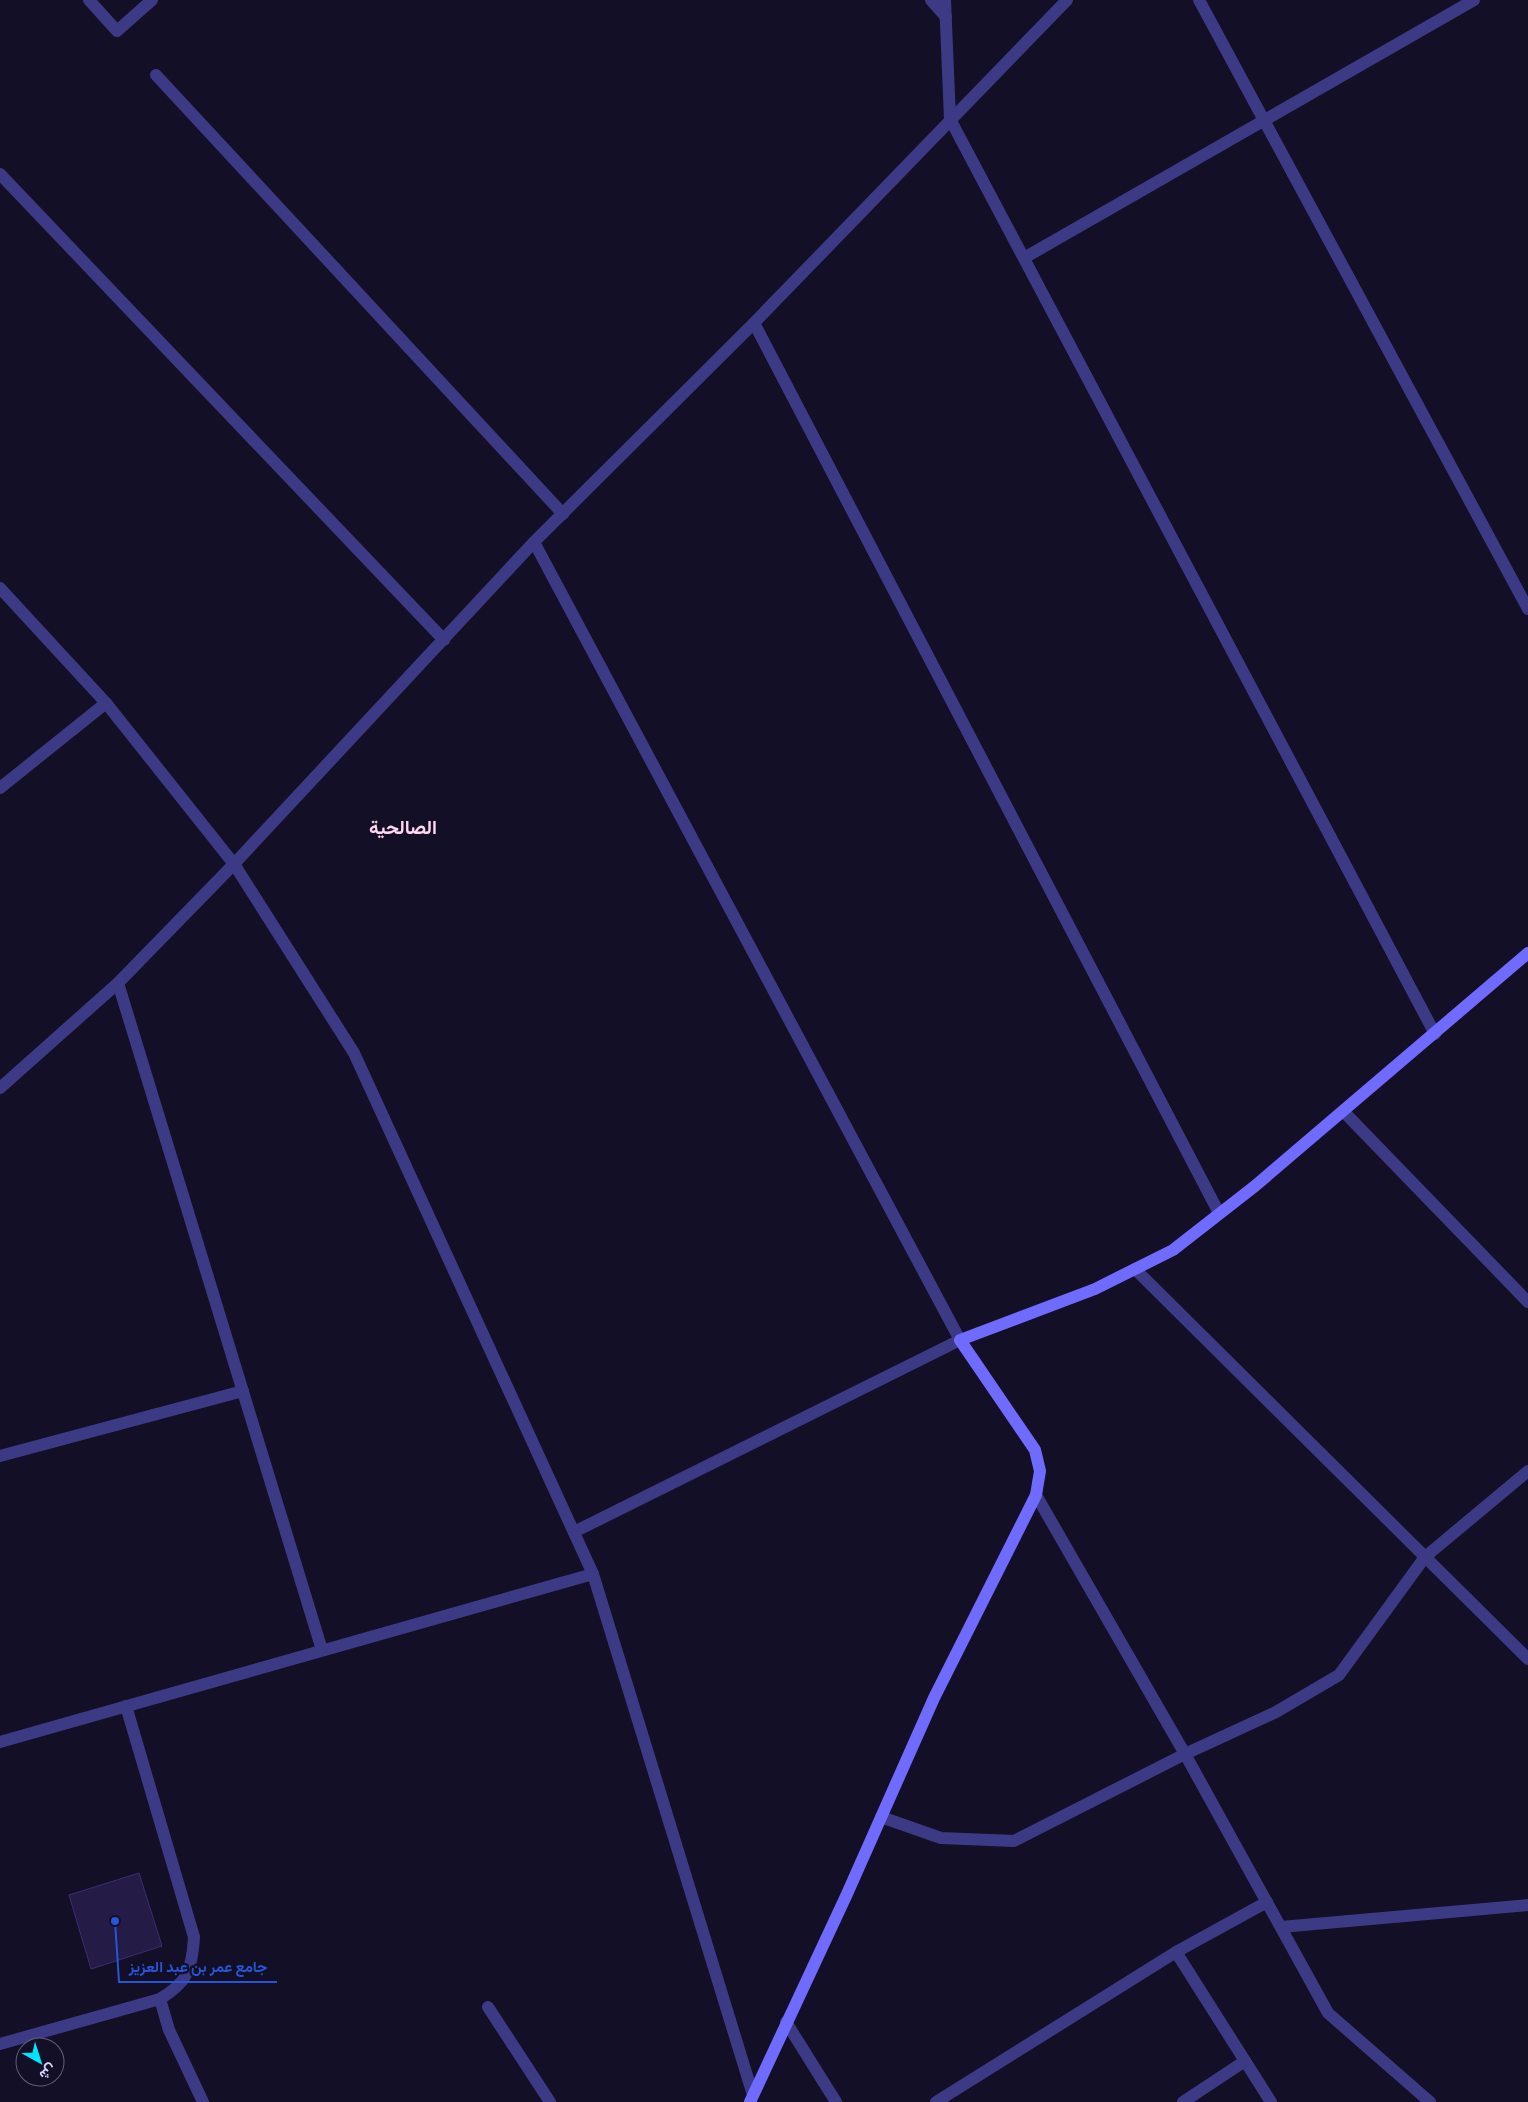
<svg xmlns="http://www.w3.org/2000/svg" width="1528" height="2102" font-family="Signika,Vazirmatn,sans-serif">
<rect width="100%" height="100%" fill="#130f26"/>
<polygon fill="#241b47" stroke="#3b2d73" points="139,1873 162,1946 91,1969 69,1895"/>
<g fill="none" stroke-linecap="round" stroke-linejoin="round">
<polyline stroke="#3d3a85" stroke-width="12" points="931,0 946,17"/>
<g stroke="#3d3a85" stroke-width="12">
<polyline points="89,0 117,31 152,0"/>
<polyline points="945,0 950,119 1435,1034"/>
<polyline points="1199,0 1528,609"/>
<polyline points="156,75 563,514"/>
<polyline points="0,174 444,640"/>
<polyline points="1024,258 1474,0"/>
<polyline points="754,323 1219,1213"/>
<polyline points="534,542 960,1340 574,1532"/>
<polyline points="0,588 106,703 234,864 354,1053 593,1574 753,2095"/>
<polyline points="0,788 106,703"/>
<polyline points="118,983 322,1650"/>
<polyline points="0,1088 118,983 234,864 534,542 754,323 1067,0"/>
<polyline points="1344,1112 1528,1302"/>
<polyline points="1135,1269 1528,1659"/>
<polyline points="0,1456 243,1391"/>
<polyline points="1036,1495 1185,1754 1328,2013 1430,2102"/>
<polyline points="0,1742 593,1574"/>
<polyline points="881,1817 941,1838 1014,1841 1185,1754 1276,1712 1339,1675 1425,1557 1528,1471"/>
<polyline points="1281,1927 1528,1905"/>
<polyline points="1176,1952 1271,2102"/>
<polyline points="160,1999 169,2030 203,2102"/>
<polyline points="488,2007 550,2102"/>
<polyline points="786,2022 836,2102"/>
<path d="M0,2044l160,-45c28,-17 32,-30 34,-62l-68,-231"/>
<polyline points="936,2102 1176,1952 1267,1902"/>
<polyline points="1183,2102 1245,2061"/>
</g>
<polyline stroke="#6f6bff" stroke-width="12" points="750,2102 847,1894 934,1698 1036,1495 1040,1471 1035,1450 960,1340 1095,1289 1173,1250 1255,1186 1528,953"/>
</g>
<g text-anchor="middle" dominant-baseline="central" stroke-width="4.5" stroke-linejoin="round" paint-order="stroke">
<g font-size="19" font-weight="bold" fill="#ffd6f0" stroke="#130f26">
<text x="403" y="828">الصالحية</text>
</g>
</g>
<path fill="none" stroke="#2655da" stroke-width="2" d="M115 1921L119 1982H277"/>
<circle fill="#2655da" stroke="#130f26" stroke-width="2" cx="115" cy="1921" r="5"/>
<g font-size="15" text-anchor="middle" font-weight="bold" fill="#2655da" stroke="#130f26" stroke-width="4.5" stroke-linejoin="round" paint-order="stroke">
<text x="198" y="1972">جامع عمر بن عبد العزيز</text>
</g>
<g transform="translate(40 2062) rotate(141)"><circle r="24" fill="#130f26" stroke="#625e7d"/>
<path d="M0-4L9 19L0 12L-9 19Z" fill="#00e5ff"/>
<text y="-8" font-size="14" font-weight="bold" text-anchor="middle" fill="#d9d4ff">ش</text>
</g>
</svg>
